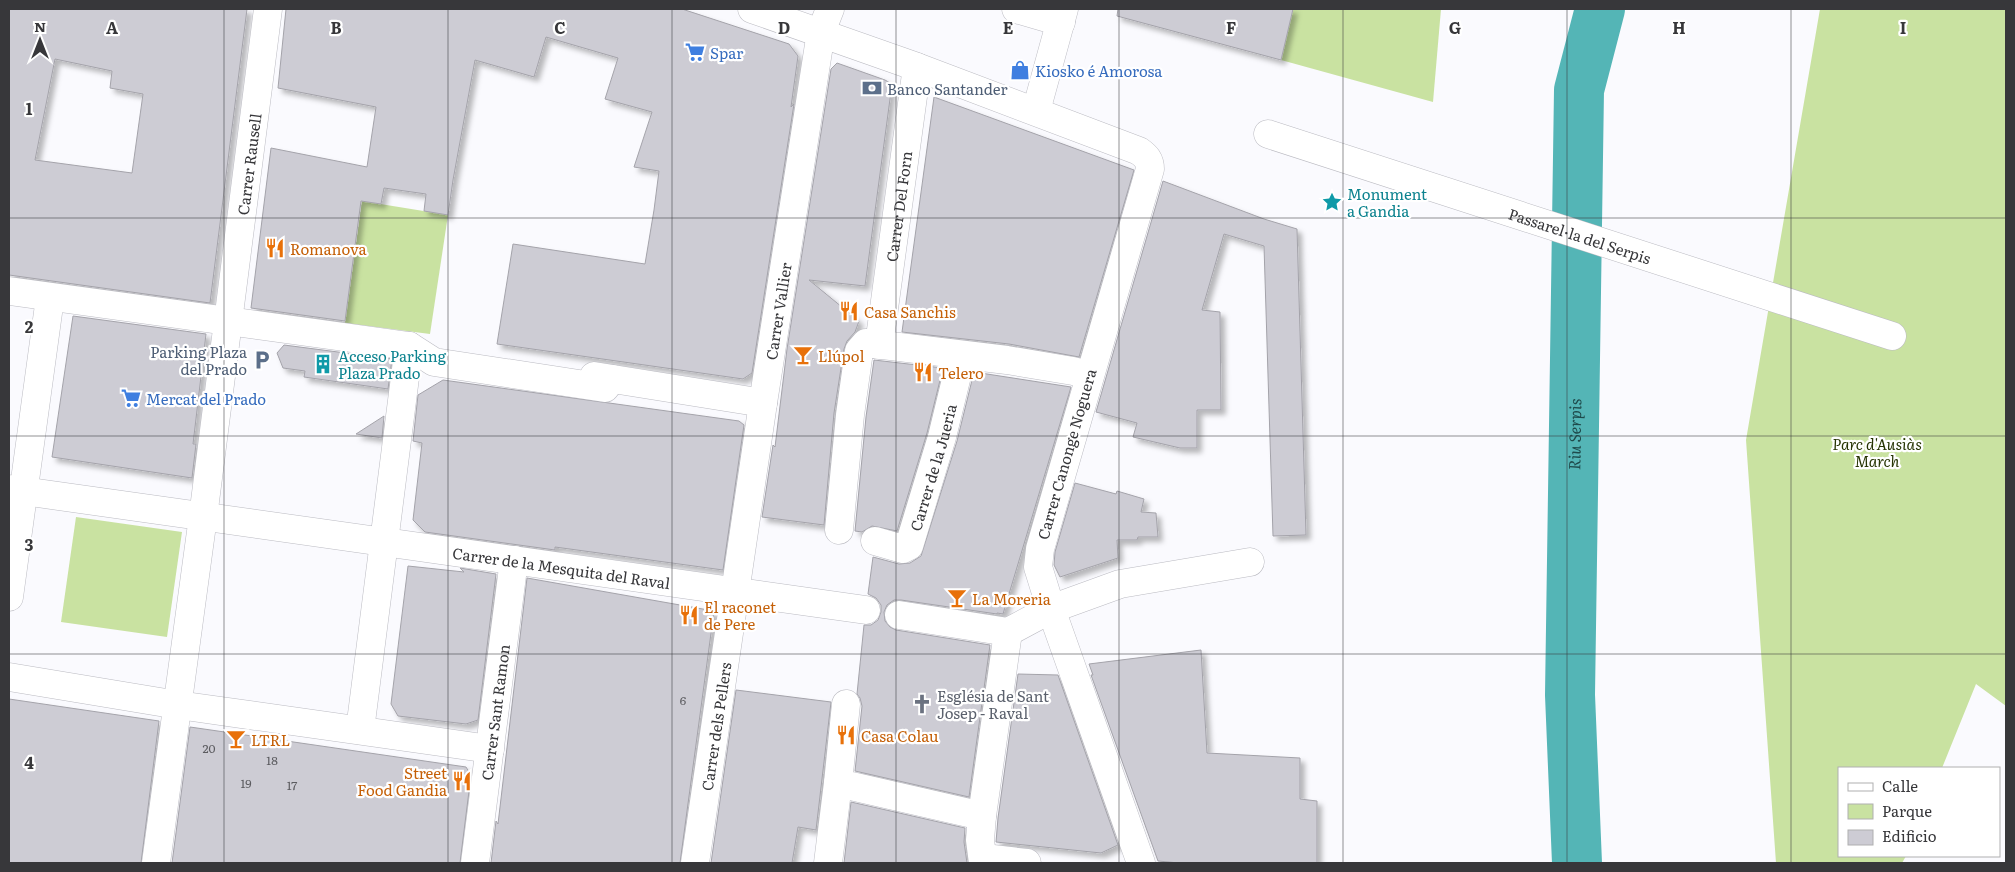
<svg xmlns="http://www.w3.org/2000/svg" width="2015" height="872" font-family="Literata,serif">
<defs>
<filter id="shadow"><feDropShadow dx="4.5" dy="4.5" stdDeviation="2.5" flood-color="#0004"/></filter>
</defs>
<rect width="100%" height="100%" fill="#fafafe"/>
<g fill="#c9e2a1">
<polygon points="1293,9 1441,9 1433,102 1281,60"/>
<polygon points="1820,9 2006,9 2006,706 1976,684 1942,768 1839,768 1839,856 1906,856 1902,863 1776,863 1746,440"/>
<polygon points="362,201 448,215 430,334 345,323"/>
<polygon points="76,517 182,532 167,637 61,622"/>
</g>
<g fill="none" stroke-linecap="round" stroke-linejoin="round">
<path stroke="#54b5b6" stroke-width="50" id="s1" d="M1577,863l-7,-168 9,-605 21,-81"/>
</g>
<g fill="#cdccd4" stroke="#a4a3aa" fill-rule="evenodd" filter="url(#shadow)">
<path d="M9,9h238l-37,294 -201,-28zM55,59l57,12 -2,17 33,6 -11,79 -97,-13z"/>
<polygon points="286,9 682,9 789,44 798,56 791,107 794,104 752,373 743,379 497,344 513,244 645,264 654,210 659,171 634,167 652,112 605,99 618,58 546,37 534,77 475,60 453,180 448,215 424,211 426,194 384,188 381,204 361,201 345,321 251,308 271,148 367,167 376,107 278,88"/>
<polygon points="1118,9 1293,9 1281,60 1117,16"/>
<polygon points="837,63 885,80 892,84 865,286 809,280 859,321 855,332 847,341 844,349 834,413 824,525 762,517 773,445 775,447 787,349 831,69"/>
<polygon points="934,97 1134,170 1079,357 1009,344 902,332"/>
<polygon points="1163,181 1264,219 1297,229 1306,535 1273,536 1264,246 1224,234 1202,310 1220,312 1221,410 1197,410 1197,448 1180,448 1133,437 1137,423 1096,412"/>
<polygon points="73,316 206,334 193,444 196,444 192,478 52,457"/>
<polygon points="284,345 392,359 388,389 304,377 305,371 283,368 277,353"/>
<polygon points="874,360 943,368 927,433 897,531 872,526 862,532 855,531 866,417"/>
<polygon points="974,372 1071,387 1003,614 997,613 997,614 901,600 894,600 887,605 884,612 885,621 890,627 896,630 990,645 969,797 855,771 862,706 860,698 857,694 864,625 871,625 878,620 881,612 881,605 876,598 868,594 873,557 899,564 910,563 921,556 957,441"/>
<polygon points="443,380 739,421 744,425 723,570 555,547 555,550 425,532 413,520 422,443 413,441 418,395"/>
<polygon points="384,416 382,438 356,434"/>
<polygon points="1075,483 1116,494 1117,491 1144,499 1141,512 1156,513 1158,537 1138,537 1137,540 1117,540 1118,558 1060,577 1054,565 1055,552"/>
<polygon points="408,566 464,572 460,568 496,574 478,720 466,724 398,716 391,704"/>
<polygon points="527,578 714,611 680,863 491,863 496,821 498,824"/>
<polygon points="1201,650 1207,753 1300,758 1300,799 1317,801 1317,863 1179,863 1158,861 1091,675 1093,675 1089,664"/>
<polygon points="1018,674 1058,675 1118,845 1101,853 996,842 998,818"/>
<polygon points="736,690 831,702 816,830 798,827 792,863 711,863"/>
<polygon points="9,699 159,721 141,863 9,863"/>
<polygon points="190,727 466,767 471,775 460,863 172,863"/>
<polygon points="851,802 965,828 964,842 967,863 844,863"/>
</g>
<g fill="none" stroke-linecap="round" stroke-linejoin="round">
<defs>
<g id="minor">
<path d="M752,9l165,58 222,84c7,5 11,9 11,18l-110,380 -2,18 13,42 90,254"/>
<polyline points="1016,9 1061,22"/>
<polyline points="1036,111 1064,9"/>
<path id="s2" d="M1268,134l624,202"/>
<polyline points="9,291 409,346 434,362 605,388 612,379"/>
<path id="s3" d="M879,345l38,-278"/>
<polyline points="594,376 763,403"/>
<path id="s4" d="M9,489l857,121"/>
<polyline points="839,530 850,415 859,351 866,343 1007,360 1073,371 1089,375"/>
<path id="s5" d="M875,541l28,8 6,-3 33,-109 20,-82"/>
<polyline points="9,597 50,298"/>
<polyline points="899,615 1008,632 1051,609 1120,584 1250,562"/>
<polyline points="9,677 178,705 490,749"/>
<polyline points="846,704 838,783 982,816"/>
<polyline points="360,730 409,346"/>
<polyline points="984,858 1027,863"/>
<path id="s6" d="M156,863l47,-346 65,-508"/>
<path id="s7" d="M475,863l39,-303"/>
<path id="s8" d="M695,863l68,-460 58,-371 9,-23"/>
<polyline points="828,863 838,783"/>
<polyline points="983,863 980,840 982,816 1008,632"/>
</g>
</defs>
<use href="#minor" stroke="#bbbbc2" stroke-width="29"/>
<use href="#minor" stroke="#fff" stroke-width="28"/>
</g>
<path fill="none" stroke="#37373a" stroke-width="1" stroke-opacity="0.55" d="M224,9v854M448,9v854M672,9v854M896,9v854M1119,9v854M1343,9v854M1567,9v854M1791,9v854M9,218h1997M9,436h1997M9,654h1997"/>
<defs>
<symbol id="supermarket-bare" viewBox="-9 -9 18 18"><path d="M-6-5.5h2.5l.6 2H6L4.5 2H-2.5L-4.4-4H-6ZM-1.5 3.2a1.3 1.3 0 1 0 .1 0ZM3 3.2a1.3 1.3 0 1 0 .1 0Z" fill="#3f7fe0" stroke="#fff" stroke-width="2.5" paint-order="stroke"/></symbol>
<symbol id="shop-bare" viewBox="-9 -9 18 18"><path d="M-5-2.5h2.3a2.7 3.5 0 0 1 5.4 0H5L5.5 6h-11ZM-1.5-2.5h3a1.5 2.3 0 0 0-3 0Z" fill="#3f7fe0" stroke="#fff" stroke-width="2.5" paint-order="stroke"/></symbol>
<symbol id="bank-bare" viewBox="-9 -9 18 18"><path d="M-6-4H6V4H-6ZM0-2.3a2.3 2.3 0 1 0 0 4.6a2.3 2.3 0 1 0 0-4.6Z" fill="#5c6f8a" stroke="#fff" stroke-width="2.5" paint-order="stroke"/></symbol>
<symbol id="sight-bare" viewBox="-9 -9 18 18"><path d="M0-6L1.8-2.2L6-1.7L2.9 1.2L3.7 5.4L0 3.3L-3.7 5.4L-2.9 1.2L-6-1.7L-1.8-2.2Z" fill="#0f9aa8" stroke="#fff" stroke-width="2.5" paint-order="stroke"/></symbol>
<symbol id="restaurant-bare" viewBox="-9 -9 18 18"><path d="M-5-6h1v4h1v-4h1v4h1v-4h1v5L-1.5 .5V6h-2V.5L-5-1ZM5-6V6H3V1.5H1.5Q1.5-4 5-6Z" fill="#e8710a" stroke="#fff" stroke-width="2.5" paint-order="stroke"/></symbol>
<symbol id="bar-bare" viewBox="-9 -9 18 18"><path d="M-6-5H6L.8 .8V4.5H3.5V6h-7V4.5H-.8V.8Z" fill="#e8710a" stroke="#fff" stroke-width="2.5" paint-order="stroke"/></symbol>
<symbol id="parking-bare" viewBox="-9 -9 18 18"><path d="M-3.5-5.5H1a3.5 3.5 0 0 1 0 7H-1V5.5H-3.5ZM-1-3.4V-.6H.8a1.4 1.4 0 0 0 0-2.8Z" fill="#5c6f8a" stroke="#fff" stroke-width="2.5" paint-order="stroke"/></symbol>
<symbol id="building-bare" viewBox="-9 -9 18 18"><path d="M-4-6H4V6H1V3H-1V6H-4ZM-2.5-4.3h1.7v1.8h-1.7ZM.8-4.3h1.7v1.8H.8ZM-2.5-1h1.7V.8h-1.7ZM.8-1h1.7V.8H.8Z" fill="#0f9aa8" stroke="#fff" stroke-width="2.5" paint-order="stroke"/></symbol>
<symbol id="church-bare" viewBox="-9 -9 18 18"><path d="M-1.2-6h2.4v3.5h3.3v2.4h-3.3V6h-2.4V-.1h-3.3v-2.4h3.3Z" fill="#6b7280" stroke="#fff" stroke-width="2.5" paint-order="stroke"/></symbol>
</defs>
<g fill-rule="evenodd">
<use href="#supermarket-bare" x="681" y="38" width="28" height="28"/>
<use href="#shop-bare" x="1006" y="56" width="28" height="28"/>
<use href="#bank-bare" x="858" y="74" width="28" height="28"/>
<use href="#sight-bare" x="1318" y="188" width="28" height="28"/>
<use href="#restaurant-bare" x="261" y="234" width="28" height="28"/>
<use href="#restaurant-bare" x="835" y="297" width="28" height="28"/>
<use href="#bar-bare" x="789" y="341" width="28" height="28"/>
<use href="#parking-bare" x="248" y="346" width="28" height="28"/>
<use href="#building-bare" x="309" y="350" width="28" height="28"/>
<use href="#restaurant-bare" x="909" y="358" width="28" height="28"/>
<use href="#supermarket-bare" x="117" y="384" width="28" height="28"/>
<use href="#bar-bare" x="943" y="584" width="28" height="28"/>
<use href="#restaurant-bare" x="675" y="601" width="28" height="28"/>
<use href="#church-bare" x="908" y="690" width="28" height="28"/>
<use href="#restaurant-bare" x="832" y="721" width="28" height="28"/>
<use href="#bar-bare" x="222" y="725" width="28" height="28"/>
<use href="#restaurant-bare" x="448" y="767" width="28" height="28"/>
</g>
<g text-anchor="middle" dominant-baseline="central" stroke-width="4.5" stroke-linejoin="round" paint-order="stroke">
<g font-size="12" fill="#5c5c60">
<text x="683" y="700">6</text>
<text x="209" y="748">20</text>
<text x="272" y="760">18</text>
<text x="246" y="783">19</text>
<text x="292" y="785">17</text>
</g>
<g font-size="15" fill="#366cbe" stroke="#fff" text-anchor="start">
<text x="710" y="52">Spar</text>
<text x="1035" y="70">Kiosko é Amorosa</text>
<text x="146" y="398">Mercat del Prado</text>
</g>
<g font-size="15" fill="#4e5e75" stroke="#fff" text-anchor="start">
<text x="887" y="88">Banco Santander</text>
<text x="247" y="351" text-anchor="end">Parking Plaza<tspan x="247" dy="17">del Prado</tspan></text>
</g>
<g font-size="15" fill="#37373a" stroke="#fff">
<text stroke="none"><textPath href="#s6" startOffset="705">Carrer Rausell</textPath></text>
<text stroke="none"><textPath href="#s3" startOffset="140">Carrer Del Forn</textPath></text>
<text stroke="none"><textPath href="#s2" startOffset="328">Passarel·la del Serpis</textPath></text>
<text stroke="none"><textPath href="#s8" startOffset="558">Carrer Vallier</textPath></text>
<text transform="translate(1066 454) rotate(-74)">Carrer Canonge Noguera</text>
<text stroke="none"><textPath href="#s5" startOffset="118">Carrer de la Jueria</textPath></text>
<text stroke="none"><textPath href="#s4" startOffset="558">Carrer de la Mesquita del Raval</textPath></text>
<text stroke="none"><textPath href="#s7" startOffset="152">Carrer Sant Ramon</textPath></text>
<text stroke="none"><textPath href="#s8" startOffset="138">Carrer dels Pellers</textPath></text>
</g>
<g font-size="15" fill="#0d838f" stroke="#fff" text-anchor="start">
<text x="1347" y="193">Monument<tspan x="1347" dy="17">a Gandia</tspan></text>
<text x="338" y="355">Acceso Parking<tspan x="338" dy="17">Plaza Prado</tspan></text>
</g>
<g font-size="15" fill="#c56008" stroke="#fff" text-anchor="start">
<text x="290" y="248">Romanova</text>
<text x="864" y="311">Casa Sanchis</text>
<text x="818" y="355">Llúpol</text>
<text x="938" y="372">Telero</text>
<text x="972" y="598">La Moreria</text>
<text x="704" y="606">El raconet<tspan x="704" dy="17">de Pere</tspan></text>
<text x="861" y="735">Casa Colau</text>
<text x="251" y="739">LTRL</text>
<text x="447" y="772" text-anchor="end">Street<tspan x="447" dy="17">Food Gandia</tspan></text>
</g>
<g font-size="15" font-style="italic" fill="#263403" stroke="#fff">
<text x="1877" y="443">Parc d'Ausiàs<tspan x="1877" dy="17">March</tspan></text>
</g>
<g font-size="15" fill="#5b616d" stroke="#fff" text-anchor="start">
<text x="937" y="695">Església de Sant<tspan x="937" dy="17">Josep - Raval</tspan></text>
</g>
<g font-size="16" font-style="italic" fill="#1f4b4c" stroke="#fff">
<text stroke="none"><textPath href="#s1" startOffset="429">Riu Serpis</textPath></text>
</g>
</g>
<g font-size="16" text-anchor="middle" font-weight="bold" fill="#37373a" stroke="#fff" stroke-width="4.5" stroke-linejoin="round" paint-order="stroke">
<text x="112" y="34">A</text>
<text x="336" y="34">B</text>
<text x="560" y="34">C</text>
<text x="784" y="34">D</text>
<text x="1008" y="34">E</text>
<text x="1231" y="34">F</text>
<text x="1455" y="34">G</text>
<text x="1679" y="34">H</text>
<text x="1903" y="34">I</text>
<text x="29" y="115">1</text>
<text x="29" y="333">2</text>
<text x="29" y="551">3</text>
<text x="29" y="769">4</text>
</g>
<rect width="2015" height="872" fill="none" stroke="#37373a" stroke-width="20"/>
<rect x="1838" y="767" width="162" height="90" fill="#ffffff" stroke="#afafb0"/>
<rect x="1848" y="783" width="25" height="8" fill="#ffffff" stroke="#afafb0"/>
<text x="1882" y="792" font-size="15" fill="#37373a">Calle</text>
<rect x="1848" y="804" width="25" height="15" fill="#c9e2a1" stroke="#afafb0"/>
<text x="1882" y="817" font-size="15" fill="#37373a">Parque</text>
<rect x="1848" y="830" width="25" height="15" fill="#cdccd4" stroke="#afafb0"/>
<text x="1882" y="842" font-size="15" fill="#37373a">Edificio</text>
<g transform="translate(40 40)" stroke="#ffffff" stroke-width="4" paint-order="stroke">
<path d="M0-4L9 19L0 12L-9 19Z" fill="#37373a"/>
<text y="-8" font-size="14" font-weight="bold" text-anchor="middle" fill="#37373a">N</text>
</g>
</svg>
